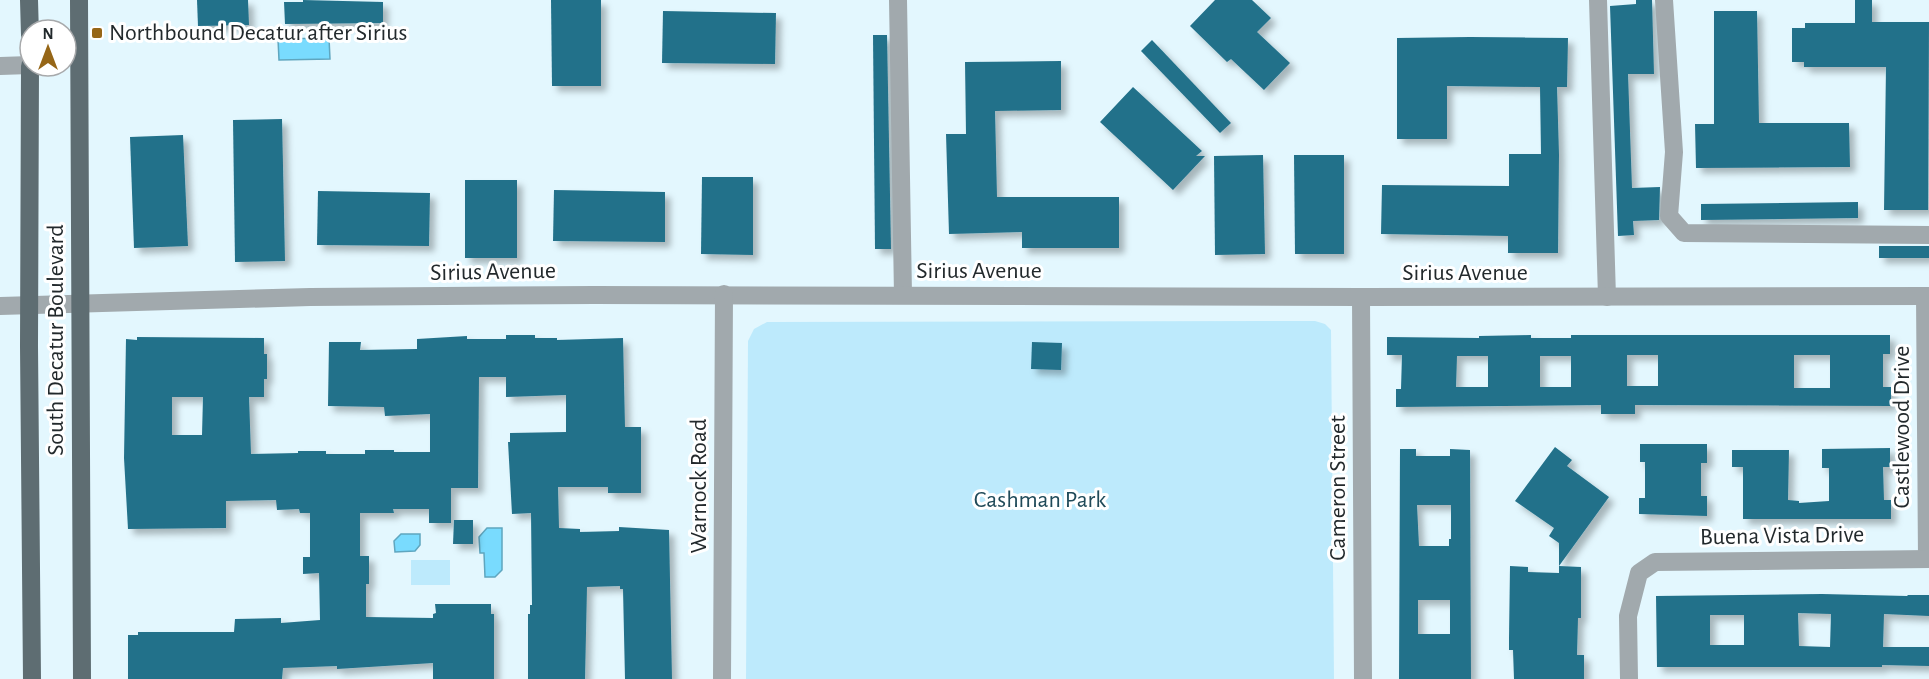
<svg xmlns="http://www.w3.org/2000/svg" width="1929" height="679" font-family="'Alegreya Sans',sans-serif">
<defs>
<filter id="shadow"><feDropShadow dx="5.5" dy="5.5" stdDeviation="3" flood-color="#0004"/></filter>
</defs>
<rect width="100%" height="100%" fill="#e3f7fe"/>
<g fill="#bdeafc">
<polygon points="1315,321 1325,324 1331,330 1334,679 746,679 748,341 754,329 767,322"/>
<rect x="411" y="560" width="39" height="25"/>
</g>
<g fill="#79dbfe" stroke="#5fa6bf" stroke-width="1.5">
<polygon points="329,38 330,59 279,60 278,39"/>
<polygon points="487,528 502,528 502,570 495,577 485,577 484,553 480,553 479,537"/>
<polygon points="401,534 420,534 420,545 415,551 395,552 394,541"/>
</g>
<g fill="#22718a" fill-rule="evenodd" filter="url(#shadow)">
<polygon points="197,0 248,0 249,25 198,26"/>
<polygon points="303,0 383,2 383,23 285,24 284,2 303,2"/>
<polygon points="551,0 601,0 601,86 552,86"/>
<polygon points="1215,0 1252,0 1271,18 1257,32 1290,63 1264,90 1231,59 1227,62 1190,26"/>
<polygon points="1636,0 1652,0 1654,74 1628,74 1632,188 1660,187 1659,220 1633,221 1634,235 1618,236 1610,6 1636,4"/>
<polygon points="1855,0 1872,0 1872,22 1929,22 1928,210 1884,210 1886,67 1804,67 1804,62 1792,62 1792,28 1805,28 1805,23 1855,23"/>
<polygon points="663,11 776,13 775,64 662,63"/>
<polygon points="1714,11 1757,11 1759,123 1849,123 1850,167 1696,168 1695,124 1714,124"/>
<polygon points="873,35 887,35 891,249 875,249"/>
<polygon points="1470,37 1568,38 1567,87 1557,87 1559,155 1558,253 1508,253 1508,236 1381,234 1382,185 1509,186 1509,154 1541,154 1540,87 1447,86 1447,139 1397,139 1397,38"/>
<polygon points="1152,40 1231,123 1220,133 1141,51"/>
<polygon points="1061,61 1061,110 995,111 997,197 1119,197 1119,248 1022,248 1022,232 949,234 946,134 966,134 965,62"/>
<polygon points="1133,87 1202,151 1196,156 1205,156 1173,190 1100,122"/>
<polygon points="282,119 285,261 235,262 233,120"/>
<polygon points="183,135 188,246 134,248 130,137"/>
<polygon points="1263,155 1265,254 1215,255 1214,156"/>
<polygon points="1294,155 1344,155 1344,254 1295,254"/>
<polygon points="702,177 753,177 753,255 701,254"/>
<rect x="465" y="180" width="52" height="78"/>
<polygon points="554,190 665,192 665,242 553,241"/>
<polygon points="318,191 430,193 429,246 317,245"/>
<polygon points="1858,202 1858,218 1701,220 1701,204"/>
<rect x="1879" y="246" width="50" height="12"/>
<path d="M506,335h29v3h22v2l66,-2 2,89h16v66h-33v-6h-50l1,41 21,1v3l39,-1v-4l50,3 3,149h-47l-2,-90h-3v-3l-33,1 -2,92h-57v-65h2v-9h2l-1,-92 -19,1 -4,-72h2v-9l56,-1v-37l-60,2v-20h-27l-1,111h-27v35h-22v-14h-36l1,4h-34v43h9v28h-3v33l67,1v-4l3,-1 -1,-9h56v10h3v65h-61v-16l-96,6v-3l-54,2 -1,11h-154v-44h10v-3h96l1,-13 46,-1v5l39,-3 -1,-47 -16,1v-17h7v-44h-10l-1,-4 -22,1 -1,-10 -50,1v27l-98,1 -4,-71 2,-119 11,1v-3l127,1v16h3v25h-3v18h-15l2,57 47,-1v-2h28v3h39v-4h29v2h36v-38l-45,2 -1,-9 -56,-1 1,-64h32l-1,8 57,-1v-10l50,-3v3h39zM172,397h31l-1,38h-30z"/>
<path d="M1531,335v3h40v-3h319v19h-7v33h8v19l-256,-1v9h-34v-9l-205,2v-18h5l1,-34h-15v-18l92,1v-2zM1627,355h31v31h-31zM1794,355h36v33h-36zM1457,356h31v31h-32zM1540,356h31v31h-31z"/>
<polygon points="1032,342 1062,343 1061,370 1031,369"/>
<polygon points="1640,444 1707,444 1707,463 1701,463 1701,496 1707,496 1707,516 1639,514 1639,498 1645,498 1645,462 1640,462"/>
<polygon points="1555,447 1572,460 1567,466 1609,497 1559,566 1559,543 1549,536 1554,528 1515,501"/>
<polygon points="1890,448 1890,467 1883,467 1884,500 1891,500 1891,519 1743,519 1743,467 1732,467 1732,450 1789,450 1788,500 1799,501 1799,503 1829,501 1829,468 1822,468 1822,449"/>
<path d="M1400,449h16v7h34v-7l20,1 1,229h-72zM1417,505h34v34h-2v7h-30zM1418,600h32v34h-32z"/>
<polygon points="454,520 473,520 473,544 453,544"/>
<polygon points="1510,566 1528,567 1528,572 1559,573 1559,566 1581,567 1581,618 1578,618 1577,655 1584,655 1584,679 1514,679 1513,650 1509,650 1509,638"/>
<path d="M1822,594l85,2 1,-1h21v21l-45,-2 -1,33h46v19l-47,-1v2h-225l-1,-71zM1798,613l33,1 -1,33 -31,-1zM1710,615h34v30h-34z"/>
</g>
<g fill="none" stroke-linecap="round" stroke-linejoin="round">
<g stroke="#a1a9ad" stroke-width="18">
<polyline points="898,0 903,295"/>
<polyline points="1598,0 1607,297"/>
<polyline points="1664,0 1674,152 1669,216 1684,233 1929,235"/>
<polyline points="0,66 30,65"/>
<polyline points="1925,296 1927,559"/>
<polyline points="1361,297 1363,679"/>
<polyline points="0,306 310,297 594,295 1361,297 1929,296"/>
<polyline points="722,679 724,294"/>
<polyline points="1629,679 1628,616 1639,573 1655,562 1929,559"/>
</g>
<g stroke="#5e6d72" stroke-width="18">
<polyline points="29,0 30,35"/>
<polyline points="79,0 82,679"/>
<polyline points="30,66 29,346 32,679"/>
</g>
</g>
<rect fill="#966617" stroke="#fff" stroke-width="2" x="91" y="27" width="12" height="12" rx="3"/>
<g text-anchor="middle" dominant-baseline="central" stroke-width="6" stroke-linejoin="round" paint-order="stroke">
<g font-size="24" fill="#22292c" stroke="#fff" text-anchor="start">
<text x="109" y="33">Northbound Decatur after Sirius</text>
</g>
<g font-size="24" fill="#22292c" stroke="#fff">
<text x="979" y="271">Sirius Avenue</text>
<text transform="translate(493 272) rotate(-1)">Sirius Avenue</text>
<text x="1465" y="273">Sirius Avenue</text>
<text transform="translate(56 340) rotate(-90)">South Decatur Boulevard</text>
<text transform="translate(1902 427) rotate(-90)">Castlewood Drive</text>
<text transform="translate(699 486) rotate(-90)">Warnock Road</text>
<text transform="translate(1338 488) rotate(-90)">Cameron Street</text>
<text transform="translate(1782 536) rotate(-1)">Buena Vista Drive</text>
</g>
<g font-size="24" fill="#1f4a59" stroke="#fff">
<text x="1040" y="500">Cashman Park</text>
</g>
</g>
<g transform="translate(48 48)"><circle r="28" fill="#ffffff" stroke="#a7a9ab" stroke-width="1.5"/>
<path d="M0-4.5L10 22L0 15L-10 22Z" fill="#966617"/>
<text y="-9" font-size="16" font-weight="bold" text-anchor="middle" fill="#22292c">N</text>
</g>
</svg>
